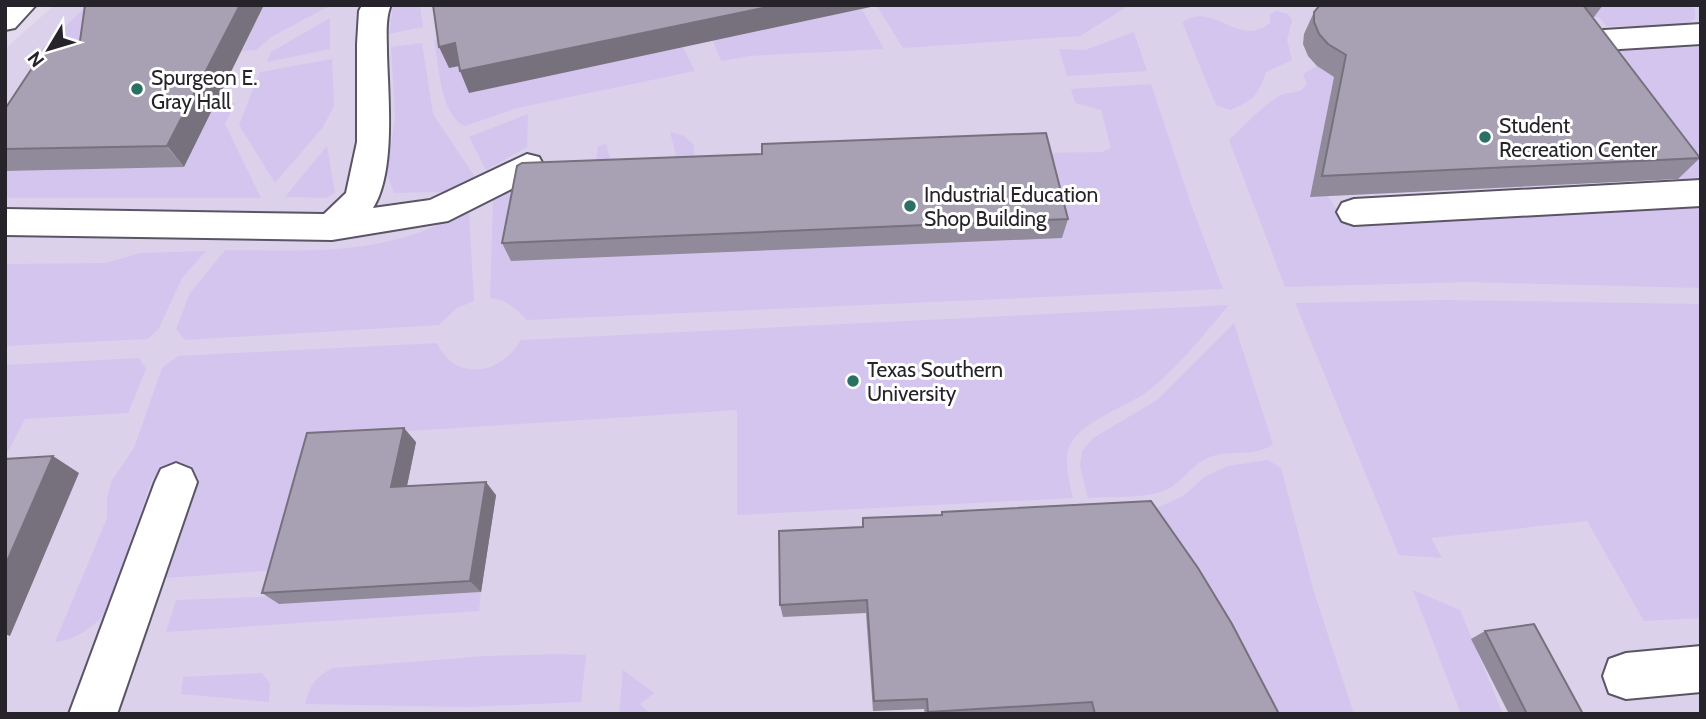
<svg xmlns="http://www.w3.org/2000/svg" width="1706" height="719" font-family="Cabin,sans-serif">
<rect width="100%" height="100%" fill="#e2dbee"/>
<polygon fill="#dbd1eb" points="54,5 1701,5 1701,714 5,714 5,49"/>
<g fill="#d4c5ef">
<polygon points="88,5 98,62 28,62"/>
<polygon points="264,5 331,5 271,37 256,50 242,51"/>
<polygon points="393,5 420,5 423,27 389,34"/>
<polygon points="1130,5 1080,36 903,48 877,6"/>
<polygon points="1585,5 1691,5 1695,10 1695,18 1684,26 1606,26 1599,17 1594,17"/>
<polygon points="862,9 884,49 749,56 721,61 713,41"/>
<path d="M1276,11l12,3 4,6 -5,20 5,20 -26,12c-8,23 -11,28 -36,38l-14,-5 -34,-83c33,-22 55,27 88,1v-9z"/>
<polygon points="330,18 330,49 267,62 271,52"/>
<polygon points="1134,32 1147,71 1067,76 1059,49 1085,50"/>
<path d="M444,38l21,27 4,28 214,-46 12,24 -178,37 -52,18c-25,-10 -26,-61 -31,-86z"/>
<polygon points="422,43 433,114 475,177 443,192 394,193 387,174 395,118 391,47"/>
<polygon points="1701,47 1701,185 1684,186 1584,50"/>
<polygon points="332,59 334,106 323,127 275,183 239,125 260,72"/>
<path d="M1317,66l17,11 -24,119h18l16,26 357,-17v83l-234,-6 -182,5 -56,-147c16,-15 32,-33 50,-44 11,-6 22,0 28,-13l-4,-9z"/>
<path d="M1151,84l41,123 31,82 -696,31c-12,-12 -20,-20 -37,-22l3,-98 32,-17 517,-30 60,-1 9,-4 -10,-38 -26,-7 -4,-14z"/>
<polygon points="216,103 235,103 225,124 261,198 5,198 5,171 184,167"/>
<polygon points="528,114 527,147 486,170 469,137"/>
<polygon points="670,132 684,136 694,145 694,176 593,180 598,146 606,144 613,170 676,155"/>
<polygon points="327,146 335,193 326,198 285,197"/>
<path d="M469,211l5,90 -17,7 -18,17 -254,15 -9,-11 14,-36 35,-43c59,0 116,4 173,-11 25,-6 48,-18 71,-28z"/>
<polygon points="206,251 182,278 158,330 147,339 5,346 5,264 106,263 140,253"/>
<polygon points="1445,300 1701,304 1701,618 1644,621 1587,521 1431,538 1442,558 1399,555 1295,303"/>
<path d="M1229,305c-26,30 -53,66 -85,89 -21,14 -69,30 -76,56 -4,15 2,33 5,48l-336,17v-105l-420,27 -41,133 -110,8 34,-100 -48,1 -44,131c-14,17 -30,29 -53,32l52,-124v-20l5,-18 22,-32 28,-80 16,-12 259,-13c19,40 64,31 84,-3z"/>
<path d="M1234,323l39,121c-15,12 -38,7 -57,11 -22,6 -26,19 -43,31 -21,14 -60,10 -85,12l-8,-32 2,-15 11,-13 64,-38z"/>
<polygon points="139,358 146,369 128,413 25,419 5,457 5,365"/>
<polygon points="1268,460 1281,468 1314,592 1354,714 1259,714 1137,509 1157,508 1183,496 1206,476 1228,466"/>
<polygon points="1413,590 1460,610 1503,714 1461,714"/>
<polygon points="481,592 479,611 166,632 176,600 281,596 280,604"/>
<path d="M559,654l27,1 -5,47 -114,5 -162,-3c5,-19 10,-27 28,-36l153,-12z"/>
<polygon points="623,670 654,693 640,704 650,714 619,714"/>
<polygon points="262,673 270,683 269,702 181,694 183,677"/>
</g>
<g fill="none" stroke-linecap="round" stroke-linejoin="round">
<defs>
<g id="minor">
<path d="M362,5h29c-6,13 -4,34 -4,48 1,42 9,119 -14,155l57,-8 97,-46 12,3 5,9 -5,9 -91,46 -116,19 -327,-5v-26l319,5 22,-21 11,-51v-98l2,-33z"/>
<polygon points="1701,24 1701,44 1604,50 1593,47 1589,40 1593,33 1604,30"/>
<polygon points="1701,180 1701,206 1354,225 1342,221 1337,212 1342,203 1354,199"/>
<polygon points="176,463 191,469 197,482 117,714 69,714 155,482 161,469"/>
<polygon points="1701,646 1701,692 1626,699 1609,693 1603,676 1609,659 1626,653"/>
</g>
<polygon id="major" points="5,5 36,5 15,28 5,30"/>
</defs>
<use href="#minor" stroke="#5a5464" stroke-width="4"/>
<use href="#major" stroke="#5a5464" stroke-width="4"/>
<use href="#minor" fill="#fff" fill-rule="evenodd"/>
<use href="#major" fill="#fff" fill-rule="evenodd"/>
</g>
<g fill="#908a9a">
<polygon points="1320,5 1603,5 1594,17 1592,17 1700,158 1678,179 1310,197 1334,77 1317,66 1308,56 1303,44 1304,34 1314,12"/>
<polygon points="80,41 184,167 5,171 5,109"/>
<polygon points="1068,219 1062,238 511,261 502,243"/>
<polygon points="416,442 407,486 496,495 481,592 279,604 262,593"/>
<polygon points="942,512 1279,714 1084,714 1084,712 1055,714 925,714 924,709 873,711 866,613 783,617 780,605 862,527 863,518 941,515"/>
<polygon points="1485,631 1583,714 1509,714 1471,639"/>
</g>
<g fill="#76717d">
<polygon points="240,5 264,5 184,167 167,146"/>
<polygon points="777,5 880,5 469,93 460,71"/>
<polygon points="455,43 465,65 449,68 439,47"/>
<polygon points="404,428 416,442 404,500 391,487"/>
<polygon points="53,456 79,473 10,636 5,634 5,566"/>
<polygon points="486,482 496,495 481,592 470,581"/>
</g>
<g fill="#a8a1b3" stroke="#76717d" stroke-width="2">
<polygon points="85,5 240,5 167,146 5,149 5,109 42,53 80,41"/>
<polygon points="433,5 777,5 460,71 455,43 439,47"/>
<polygon points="1320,5 1583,5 1700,158 1322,176 1346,55 1328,44 1319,34 1314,22 1314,12"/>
<polygon points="1046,133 1068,219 502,243 517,166 522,163 762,154 762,144"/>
<polygon points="404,428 391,487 486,482 470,581 262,593 307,433"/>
<polygon points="53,456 5,566 5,459"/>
<polygon points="1151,501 1198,568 1232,624 1279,714 1095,714 1092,702 928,712 927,699 874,701 867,600 780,605 779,531 863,527 863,518 942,515 942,512"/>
<polygon points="1534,624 1583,714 1527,714 1485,631"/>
</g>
<g fill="#2a7065" stroke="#fff" stroke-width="2.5">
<circle cx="137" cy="89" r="7"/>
<circle cx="1485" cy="137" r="7"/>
<circle cx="910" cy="206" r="7"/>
<circle cx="853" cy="381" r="7"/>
</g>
<g text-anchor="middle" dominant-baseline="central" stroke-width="6" stroke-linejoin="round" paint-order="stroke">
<g font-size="21" fill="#26232a" stroke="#fff" text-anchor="start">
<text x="151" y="77">Spurgeon E.<tspan x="151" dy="24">Gray Hall</tspan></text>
<text x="1499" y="125">Student<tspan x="1499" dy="24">Recreation Center</tspan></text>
<text x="924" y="194">Industrial Education<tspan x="924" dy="24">Shop Building</tspan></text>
<text x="867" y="369">Texas Southern<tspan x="867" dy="24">University</tspan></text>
</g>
</g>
<rect width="1706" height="719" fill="none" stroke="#26232a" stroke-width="14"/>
<g transform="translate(49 49) rotate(232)" stroke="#ffffff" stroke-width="5" paint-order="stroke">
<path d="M0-5L12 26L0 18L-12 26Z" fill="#26232a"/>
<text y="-10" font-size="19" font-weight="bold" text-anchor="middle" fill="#26232a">N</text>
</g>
</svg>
